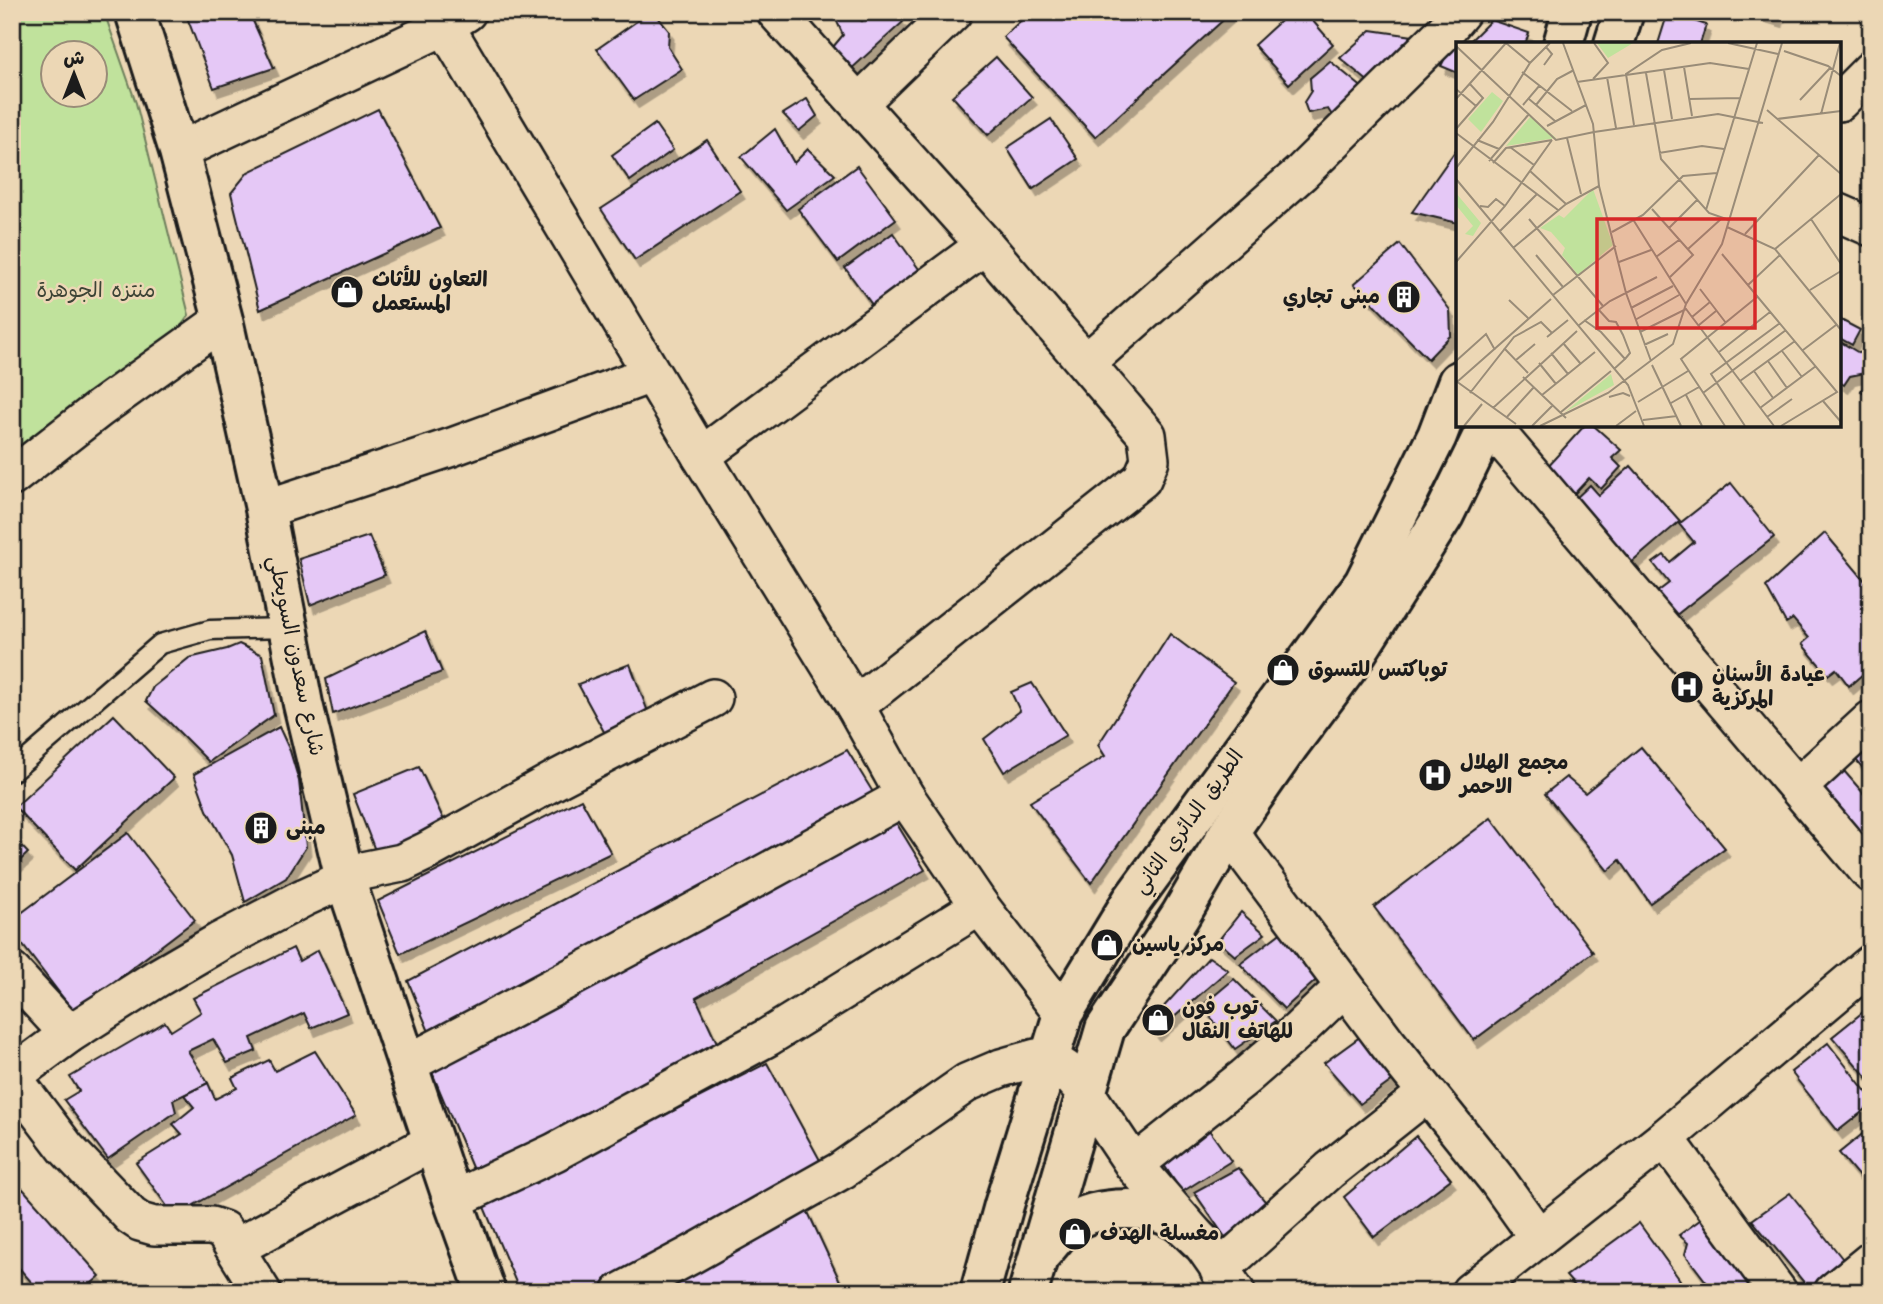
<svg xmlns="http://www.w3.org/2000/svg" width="1883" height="1304" font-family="Kalam,'Playpen Sans Arabic',sans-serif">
<defs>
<filter id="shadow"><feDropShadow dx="4.5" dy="8" stdDeviation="0" flood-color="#0004"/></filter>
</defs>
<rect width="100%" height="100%" fill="#ecd7b5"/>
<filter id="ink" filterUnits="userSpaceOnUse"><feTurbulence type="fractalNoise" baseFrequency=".0143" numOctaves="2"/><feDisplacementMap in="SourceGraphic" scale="14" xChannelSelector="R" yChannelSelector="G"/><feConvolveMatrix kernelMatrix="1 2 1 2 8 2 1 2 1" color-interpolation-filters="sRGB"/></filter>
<g filter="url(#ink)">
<path fill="#c0e29c" stroke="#6e7f5c" stroke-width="2" fill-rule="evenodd" d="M12,12h92l32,91 53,212 -33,46 -144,104zM52,52h42v42h-42z"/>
<g fill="#e5c8f6" stroke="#1c1c1c" stroke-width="2" filter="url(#shadow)">
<polygon points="185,12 249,12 274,68 214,88"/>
<polygon points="650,12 654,12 669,31 668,47 682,69 634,100 597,49"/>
<polygon points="841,12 849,12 862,21 873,12 895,12 903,22 848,72 828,53 843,35 835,17"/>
<polygon points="1030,12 1232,12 1095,137 1003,37"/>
<polygon points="1290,12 1305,12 1333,44 1289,84 1254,45"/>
<polygon points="1668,12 1706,25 1700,44 1658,44"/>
<polygon points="1754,12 1780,12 1778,19"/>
<polygon points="1491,20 1529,33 1525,44 1467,44"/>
<polygon points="1371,30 1427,38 1376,88 1340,58"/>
<polygon points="1455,46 1458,46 1458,73 1441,66 1447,54"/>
<polygon points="996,57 1032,97 988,135 952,96"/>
<polygon points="1330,61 1370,94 1340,128 1328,109 1308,113 1304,102 1311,91 1310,78"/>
<polygon points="807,99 817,116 799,131 783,114"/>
<polygon points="378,109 440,228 260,310 231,193 248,172"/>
<polygon points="1051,119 1078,159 1033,189 1007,148"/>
<polygon points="655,124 673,150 630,181 612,155"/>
<polygon points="775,129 794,163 808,149 835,175 786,210 741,157"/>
<polygon points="707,140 740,191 635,260 601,209"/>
<polygon points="1458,147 1458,223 1412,212"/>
<polygon points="857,166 896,219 838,262 798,209"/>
<polygon points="893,233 924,276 876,310 845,268"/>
<polygon points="1400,244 1450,310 1451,335 1428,359 1354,284"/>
<polygon points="1839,319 1860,330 1852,345 1839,338"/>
<polygon points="1839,341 1864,356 1865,373 1850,376 1844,385 1839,382"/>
<polygon points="1871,376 1871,397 1861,391"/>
<polygon points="1585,425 1593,425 1621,450 1612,458 1621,467 1601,489 1589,478 1574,494 1546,468"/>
<polygon points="1631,466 1680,521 1630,564 1574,500 1590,485 1599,495"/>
<polygon points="1731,483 1774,537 1675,616 1656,593 1669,583 1653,563 1664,555 1670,562 1694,542 1679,524"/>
<polygon points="1825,533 1871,588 1871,667 1849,686 1836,669 1828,675 1802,644 1809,638 1793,619 1786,623 1766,587"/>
<polygon points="369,536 385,575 310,605 299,559"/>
<polygon points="425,631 442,672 333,714 326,679"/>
<polygon points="1170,634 1234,682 1091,883 1030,802 1105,756 1098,745"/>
<polygon points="239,644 262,655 274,715 209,762 167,720 146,701 153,687 189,658 227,649"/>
<polygon points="630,664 651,720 608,739 578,684"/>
<polygon points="1032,683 1066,735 1004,772 984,739 1020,711 1011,692"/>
<polygon points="114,715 174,778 75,870 15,807"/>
<polygon points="279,727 290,751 299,781 306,847 286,878 245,902 232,855 207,810 194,774"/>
<polygon points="1641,747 1725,848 1650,903 1620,860 1608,871 1545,794 1566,777 1585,793"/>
<polygon points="1871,748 1871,778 1856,760"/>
<polygon points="847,750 879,802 432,1039 408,981"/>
<polygon points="419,767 448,829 380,863 353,794"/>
<polygon points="1844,771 1865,795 1871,790 1871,827 1858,837 1820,792"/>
<polygon points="581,799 611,853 400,954 378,901"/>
<polygon points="889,811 925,870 696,998 720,1049 476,1177 428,1063"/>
<polygon points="1491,818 1593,952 1474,1040 1374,907"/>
<polygon points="128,833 195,920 74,1012 12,931 12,920"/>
<polygon points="12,836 28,853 12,868"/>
<polygon points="1241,912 1265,934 1235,956 1218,941"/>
<polygon points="1287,928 1323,974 1284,1009 1240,964"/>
<polygon points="293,948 299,961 318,950 347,1013 311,1028 304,1013 251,1038 256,1051 227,1063 213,1039 188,1051 208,1083 173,1100 176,1112 108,1159 64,1100 79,1091 70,1077 165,1022 171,1031 201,1012 193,998"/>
<polygon points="1209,957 1228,970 1156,1033 1148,1024"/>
<polygon points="1234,979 1276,1021 1235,1049 1202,1006"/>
<polygon points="1863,1012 1871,1023 1871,1082 1832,1037"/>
<polygon points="1364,1034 1397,1077 1360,1104 1324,1063"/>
<polygon points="1828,1043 1871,1098 1871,1105 1838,1131 1791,1072"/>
<polygon points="315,1051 356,1115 174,1216 136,1163 182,1134 173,1124 194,1107 184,1095 208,1083 215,1099 237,1088 232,1078 269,1060 275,1071"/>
<polygon points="767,1063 827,1173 600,1292 520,1292 484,1207"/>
<polygon points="1871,1127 1871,1191 1839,1153"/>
<polygon points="1209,1130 1231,1161 1182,1192 1162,1162"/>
<polygon points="1416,1136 1451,1179 1374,1237 1344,1197"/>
<polygon points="1238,1168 1269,1206 1225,1237 1194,1192"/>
<polygon points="23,1189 100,1276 82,1292 40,1292 12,1260 12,1199"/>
<polygon points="1790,1193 1846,1263 1812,1292 1752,1220"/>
<polygon points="807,1210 845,1292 640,1292"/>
<polygon points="1700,1220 1712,1227 1756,1287 1748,1292 1714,1292 1685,1254 1688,1243 1679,1235"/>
<polygon points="1639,1223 1680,1280 1663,1292 1580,1292 1566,1276"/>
<polygon points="140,1283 147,1292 130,1292"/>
</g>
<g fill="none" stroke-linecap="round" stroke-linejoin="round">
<defs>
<polyline id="service" points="12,772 160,644 210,630 288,628"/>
<g id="minor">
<polyline points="776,12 985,245 1147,435 1150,460 1142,479 855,706"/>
<polyline points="445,26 701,456 855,706 905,796 980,906 1063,1014"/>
<polyline points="1839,102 1871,70"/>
<polyline points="859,103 953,12"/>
<polyline points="179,151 445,26 467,12"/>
<polyline points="1839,213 1871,227"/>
<polyline points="1086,363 1301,173 1444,32 1461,12"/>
<polyline points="1490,425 1871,874"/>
<polyline points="701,456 985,245"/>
<polyline points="12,477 99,409 223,320"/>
<polyline points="265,509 452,447 651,374"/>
<polyline points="1798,787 1871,720"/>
<polyline points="1229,832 1388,1044 1498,1181 1538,1237"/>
<polyline points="12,972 69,1034"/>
<path d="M407,1064c167,-87 333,-176 498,-268"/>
<polyline points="12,1076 69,1034 159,977 219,942 303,898 362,871 402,863 427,851 559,778 713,698"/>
<polyline points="12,1077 66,1148 131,1216 140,1222 154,1226 211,1226 223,1230 262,1292"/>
<polyline points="1665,1138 1778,1292"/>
<polyline points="1134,1165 1245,1077 1300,1029 1344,987"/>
<polyline points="453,1200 555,1152 768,1037 980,906"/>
<polyline points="235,1248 433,1142"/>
<polyline points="1219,1270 1330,1170 1427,1093"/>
<polyline points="621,1292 691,1255 842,1170 968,1082 1001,1068 1036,1058 1048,1058 1065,1069 1085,1092 1134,1165 1201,1242 1236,1292"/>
<polyline points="1470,1292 1665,1138 1871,964"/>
<polyline points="1833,1292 1871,1261"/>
</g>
<polyline id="secondary" points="135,12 179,151 223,320 265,509 303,704 345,879 453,1200 486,1292"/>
<g id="primary">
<polyline points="1563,44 1572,12"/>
<polyline points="1614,44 1624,12"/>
<path d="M1040,1255c10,-10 19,-25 30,-32 28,-18 83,-19 110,0 8,6 14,13 21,19"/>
<polyline points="980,1292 1004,1205 1063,1014 1131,902 1364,583 1437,436 1458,381"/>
<polyline points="1028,1292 1105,1029 1180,916 1229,832 1290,744 1347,668 1444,515 1488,425"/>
</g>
</defs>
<use href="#service" stroke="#1c1c1c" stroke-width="23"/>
<use href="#minor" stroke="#1c1c1c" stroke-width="42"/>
<use href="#secondary" stroke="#1c1c1c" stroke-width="44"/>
<use href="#primary" stroke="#1c1c1c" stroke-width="44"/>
<use href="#service" stroke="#ecd7b5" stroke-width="18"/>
<use href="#minor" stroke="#ecd7b5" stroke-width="37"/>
<use href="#secondary" stroke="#ecd7b5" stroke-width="38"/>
<use href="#primary" stroke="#ecd7b5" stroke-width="38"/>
</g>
</g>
<defs>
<symbol id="shop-disc" viewBox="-11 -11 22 22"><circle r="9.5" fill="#1c1c1c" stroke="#ecd7b5"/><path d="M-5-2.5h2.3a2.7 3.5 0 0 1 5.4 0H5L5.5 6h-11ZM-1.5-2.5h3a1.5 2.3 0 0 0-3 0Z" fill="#fff"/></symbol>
<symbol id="building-disc" viewBox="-11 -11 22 22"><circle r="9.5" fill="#1c1c1c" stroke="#ecd7b5"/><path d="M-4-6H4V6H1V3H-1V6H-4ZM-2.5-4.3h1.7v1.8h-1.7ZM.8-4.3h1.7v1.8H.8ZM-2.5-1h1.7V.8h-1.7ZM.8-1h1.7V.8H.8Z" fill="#fff"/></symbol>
<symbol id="hospital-disc" viewBox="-11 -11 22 22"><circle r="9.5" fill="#1c1c1c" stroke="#ecd7b5"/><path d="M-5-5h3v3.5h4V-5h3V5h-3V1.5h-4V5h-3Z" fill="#fff"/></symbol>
</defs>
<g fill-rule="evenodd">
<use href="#shop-disc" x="328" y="273" width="38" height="38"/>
<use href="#building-disc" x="1385" y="278" width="38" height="38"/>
<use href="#shop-disc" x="1264" y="651" width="38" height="38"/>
<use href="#hospital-disc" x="1668" y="668" width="38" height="38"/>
<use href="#hospital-disc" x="1416" y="756" width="38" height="38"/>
<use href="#building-disc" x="242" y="809" width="38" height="38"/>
<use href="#shop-disc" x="1088" y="926" width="38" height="38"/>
<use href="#shop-disc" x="1139" y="1001" width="38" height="38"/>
<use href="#shop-disc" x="1056" y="1215" width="38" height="38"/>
</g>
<g text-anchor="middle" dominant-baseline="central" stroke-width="5" stroke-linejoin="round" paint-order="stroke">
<g font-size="21" font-weight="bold" fill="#1c1c1c" stroke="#ecd7b5" text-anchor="start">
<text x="372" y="280">التعاون للأثاث<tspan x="372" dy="24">المستعمل</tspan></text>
<text x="1380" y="297" text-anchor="end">مبنى تجاري</text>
<text x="1308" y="670">توباكتس للتسوق</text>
<text x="1712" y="675">عيادة الأسنان<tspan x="1712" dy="24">المركزية</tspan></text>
<text x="1460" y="763">مجمع الهلال<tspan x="1460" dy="24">الاحمر</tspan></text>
<text x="286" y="828">مبنى</text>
<text x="1132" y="945">مركز ياسين</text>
<text x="1182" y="1008">توب فون<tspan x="1182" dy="24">للهاتف النقال</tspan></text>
<text x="1100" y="1234">مغسلة الهدف</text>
</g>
<g font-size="21" fill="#3d4436" stroke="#ecd7b5">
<text x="96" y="291">منتزه الجوهرة</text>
</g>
<g font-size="21" fill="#1c1c1c" stroke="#ecd7b5">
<text transform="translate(295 656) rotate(78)">شارع سعدون السويحلي</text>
<text transform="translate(1189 822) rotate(-54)">الطريق الدائري الثاني</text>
</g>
</g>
<g transform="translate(1456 42)">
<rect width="385" height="385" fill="#ecd7b5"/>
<path d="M141,1h36l-25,15zM36,50l11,9 -22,31 -13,-13zM75,74l25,22 -50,8zM137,147l20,56 -35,30 -16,-20 3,-7 -14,-16 -11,-4 19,-13 5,3zM0,151l25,30 -8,13 -8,-2 8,-8 -17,-21zM155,332l3,11 -49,27z" fill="#c0e29c"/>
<path fill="none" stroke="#998c78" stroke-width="2" d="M50,1l24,20M107,1l30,81 6,62 27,107 25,68M272,1l50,11M0,4l100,94 38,-8M328,9l44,15 13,10M88,23l8,-11 -6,-7M228,25l8,49M208,28l8,49M66,30l50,39M190,31l15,86 48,54 20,7M151,35l9,51M137,37l15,-16 -14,-20M121,40l133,-19 39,6M0,47l20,17M0,57l50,-56M73,57l26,22M233,57l51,-1M344,58l31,-33M67,63l17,-20M80,63l21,-26 17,-9M311,68l74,64M365,72l19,-71M321,77l64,-8M178,83l-8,-51 36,-24 29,-7M91,84l39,-21M0,87l27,-31 -14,-15M138,90l124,-18 45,9M0,91l102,77M111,96l14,56M21,98l22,9M54,105l24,18M203,111l43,-7 22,3M33,119l40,-47M37,121l13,-15 46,-8M0,126l37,-46 37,-59 20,-20M74,129l36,33M0,137l172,206 16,41M24,164l8,1 8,-8 9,7M196,167l41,46 -24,23M250,168l51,-167M73,177l74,87M355,177l30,45M178,179l52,83M271,185l48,22 66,81M213,186l28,-28M43,190l38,-38M156,190l31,-17 40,-39 34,-3M289,192l74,-79M57,206l53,-44 33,-18M232,207l33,-30M319,207l66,-55M266,212l115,138 -56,34M80,213l27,32M200,215l23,-17M0,220l49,-56 47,-66M163,220l32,-12M292,243l32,-30M244,247l26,34M354,248l31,-19M97,253l63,-49M53,258l19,18M175,266l42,-22M142,267l11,12 7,1 7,13 7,18 -5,6M236,275l18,-15M128,278l17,12 24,27 -11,10M179,278l44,-25M243,283l17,-14M122,284l32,-25 47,-24M184,290l46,-23 88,117M91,295l21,-17M107,301l17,20M188,303l24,-11M48,306l24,25M347,308l33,-25M326,309l20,26M263,310l51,-40M95,311l17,21M60,318l19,-16M0,319l30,-27 9,16M312,319l19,27M83,321l17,21M196,323l29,61M298,329l19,27M67,335l43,41M0,339l60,43M284,339l55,-40M1,340l94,-83M14,351l44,-56 27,-15 11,11M247,351l83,-63M86,353l53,-43M230,353l16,31M153,355l14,-4 7,3M367,359l18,21M182,360l50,-31M215,361l28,-16M37,366l84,-77M304,366l56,-42M105,370l50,-41M311,375l25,-18M50,376l28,-31M187,378l34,-4M8,384l18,-22M76,384l21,-21M84,384l68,-33 65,-49 13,-40 36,-60 60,-201M160,384l20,-15M269,384l-44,-67 76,-62M289,384l-34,-52 69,-51"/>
<path fill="#d62828" fill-opacity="0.15" stroke="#d62828" stroke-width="3.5" d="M141,177h158v109h-158z"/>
<rect width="385" height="385" fill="none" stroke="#1c1c1c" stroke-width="3.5"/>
</g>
<rect width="1883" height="1304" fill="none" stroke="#ecd7b5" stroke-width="42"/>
<rect x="21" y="21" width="1841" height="1262" fill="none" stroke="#1c1c1c" stroke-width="2.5" filter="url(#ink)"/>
<g transform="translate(74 74)"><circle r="33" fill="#ecd7b5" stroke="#998c78" stroke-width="2"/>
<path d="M0-5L12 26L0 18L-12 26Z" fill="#1c1c1c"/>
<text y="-10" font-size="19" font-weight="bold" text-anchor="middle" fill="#1c1c1c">ش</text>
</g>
</svg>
